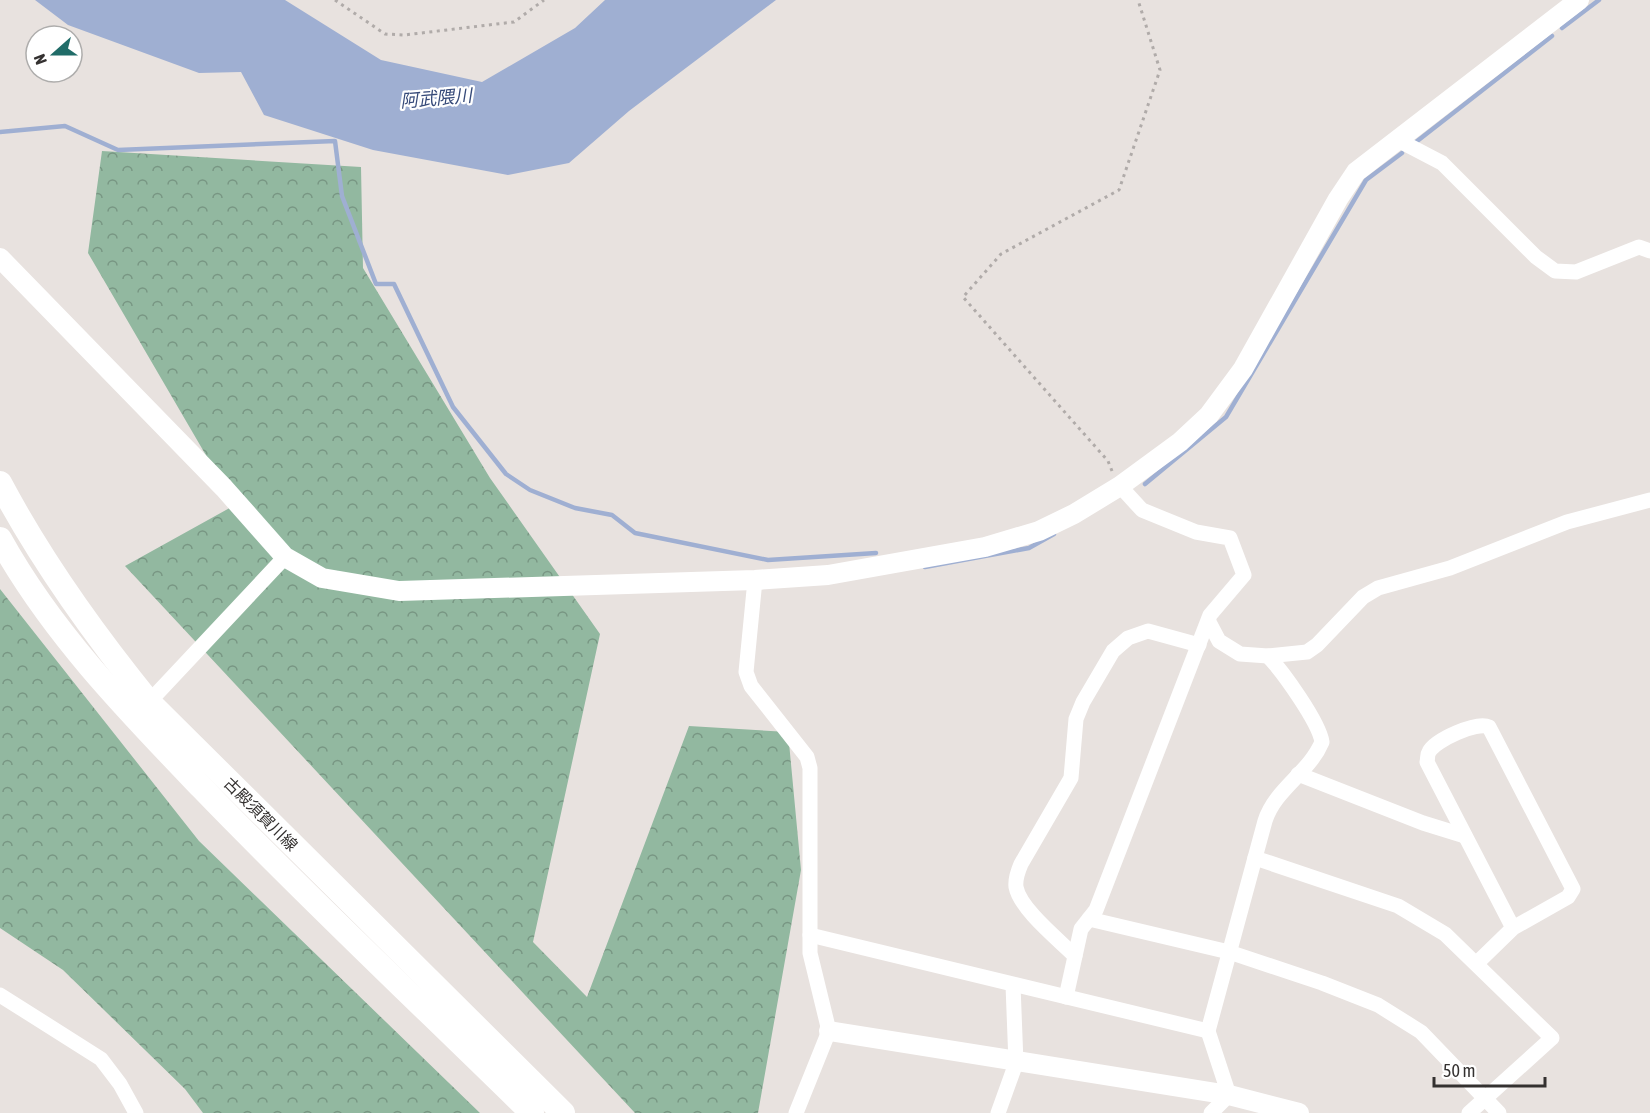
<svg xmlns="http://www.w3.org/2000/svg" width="1650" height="1113" font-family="'Asap Condensed','Noto Sans JP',sans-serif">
<defs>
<pattern id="forest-crowns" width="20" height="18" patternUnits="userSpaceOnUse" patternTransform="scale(1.5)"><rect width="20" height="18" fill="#92b8a0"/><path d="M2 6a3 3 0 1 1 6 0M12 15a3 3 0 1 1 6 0" fill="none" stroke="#789683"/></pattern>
</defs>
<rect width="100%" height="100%" fill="#e8e2df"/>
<g fill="url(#forest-crowns)">
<polygon points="102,151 361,167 363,268 490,478 600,634 533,942 587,997 689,726 788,732 801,870 758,1113 635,1113 125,566 235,505 88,253"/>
<polygon points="0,589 199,841 480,1113 203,1113 185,1089 63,970 0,928"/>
</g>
<polygon fill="#9fafd2" points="35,0 285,0 381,60 482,82 575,28 605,0 776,0 629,111 569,163 508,175 373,150 264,115 241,72 199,73 68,25"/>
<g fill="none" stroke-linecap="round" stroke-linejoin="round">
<g stroke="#9fafd2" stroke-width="4.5">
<polyline points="1562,28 1599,0"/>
<polyline points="0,132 65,126 118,150 335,141 342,196 376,284 394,284 453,407 506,474 530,490 575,508 612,515 635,533 768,560 876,553"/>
<polyline points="1416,142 1552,36"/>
<polyline points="1145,484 1226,417 1366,180 1402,153"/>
<polyline points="925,567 1029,548 1054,534"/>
</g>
<g stroke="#b0aba9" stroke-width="3" stroke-dasharray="3 4.5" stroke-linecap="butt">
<polyline points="335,0 385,34 404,35 514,22 544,0"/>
<polyline points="1112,471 1108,461 963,297 1001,254 1119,190 1160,70 1138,0"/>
</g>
<g stroke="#fff" stroke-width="15">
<polyline points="1398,140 1442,163 1536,257 1555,271 1576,272 1639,247 1650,251"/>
<polyline points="755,580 746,672 751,686 807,757 810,768 810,953 829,1031 796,1113"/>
<polyline points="1209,622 1219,641 1240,654 1268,656 1307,652 1317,645 1363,597 1378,588 1450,568 1567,522 1650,500"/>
<polyline points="149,702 285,557"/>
<polyline points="1298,774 1423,823 1465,836"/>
<polyline points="1255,858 1398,906 1445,934 1552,1038 1469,1113"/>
<polyline points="1089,919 1229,952 1322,983 1378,1005 1421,1032 1499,1113"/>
<polyline points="810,935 1208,1031"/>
<path d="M1075,956c-16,-16 -55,-47 -59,-69 -1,-8 2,-16 5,-23l50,-86 5,-59 7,-17 30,-51 15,-13 20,-7 51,14"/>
<path d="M1477,963l36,-35 55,-31 5,-8 -84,-162c-12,-6 -54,13 -60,25 -2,3 -1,6 -2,10l86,166"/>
<polyline points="0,995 101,1059 120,1084 136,1113"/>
<polyline points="1066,997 1081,929 1096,910 1210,615 1244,575 1230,538 1196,532 1142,510 1120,486"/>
<polyline points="998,1113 1016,1063 1013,985"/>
<path d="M1211,1113l18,-18 -21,-64 57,-210c10,-32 44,-48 57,-79 -3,-20 -39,-70 -54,-86"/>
</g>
<g stroke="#fff" stroke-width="20">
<polyline points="0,258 224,488 285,557 322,578 399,591 755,580 828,575 985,547 1039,531 1074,514 1120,486 1180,442 1209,415 1243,369 1338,199 1356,172 1579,0"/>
<polyline points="829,1031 1229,1095 1299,1113"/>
</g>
<g stroke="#fff" stroke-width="24">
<path d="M0,483c42,79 93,150 149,219l414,411"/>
<path d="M0,539c52,94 128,172 202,249 107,111 220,217 330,325"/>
</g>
</g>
<g text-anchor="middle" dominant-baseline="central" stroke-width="4.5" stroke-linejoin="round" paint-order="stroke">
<g font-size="16" fill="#343130" stroke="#fff">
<text transform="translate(261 814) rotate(45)">古殿須賀川線</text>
</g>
<g font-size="18" font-style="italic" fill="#364a79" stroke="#fff">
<text transform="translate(436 98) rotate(-5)">阿武隈川</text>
</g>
</g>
<g transform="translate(54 54) rotate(249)"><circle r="28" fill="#ffffff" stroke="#aeadac" stroke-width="1.5"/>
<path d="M0-4.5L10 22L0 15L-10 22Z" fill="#206c68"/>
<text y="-9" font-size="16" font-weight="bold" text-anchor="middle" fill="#343130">N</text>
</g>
<path d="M1434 1077v9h111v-9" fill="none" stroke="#343130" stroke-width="3"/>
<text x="1443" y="1077" font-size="18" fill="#343130" stroke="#ffffff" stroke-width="4.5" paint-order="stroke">50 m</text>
</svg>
